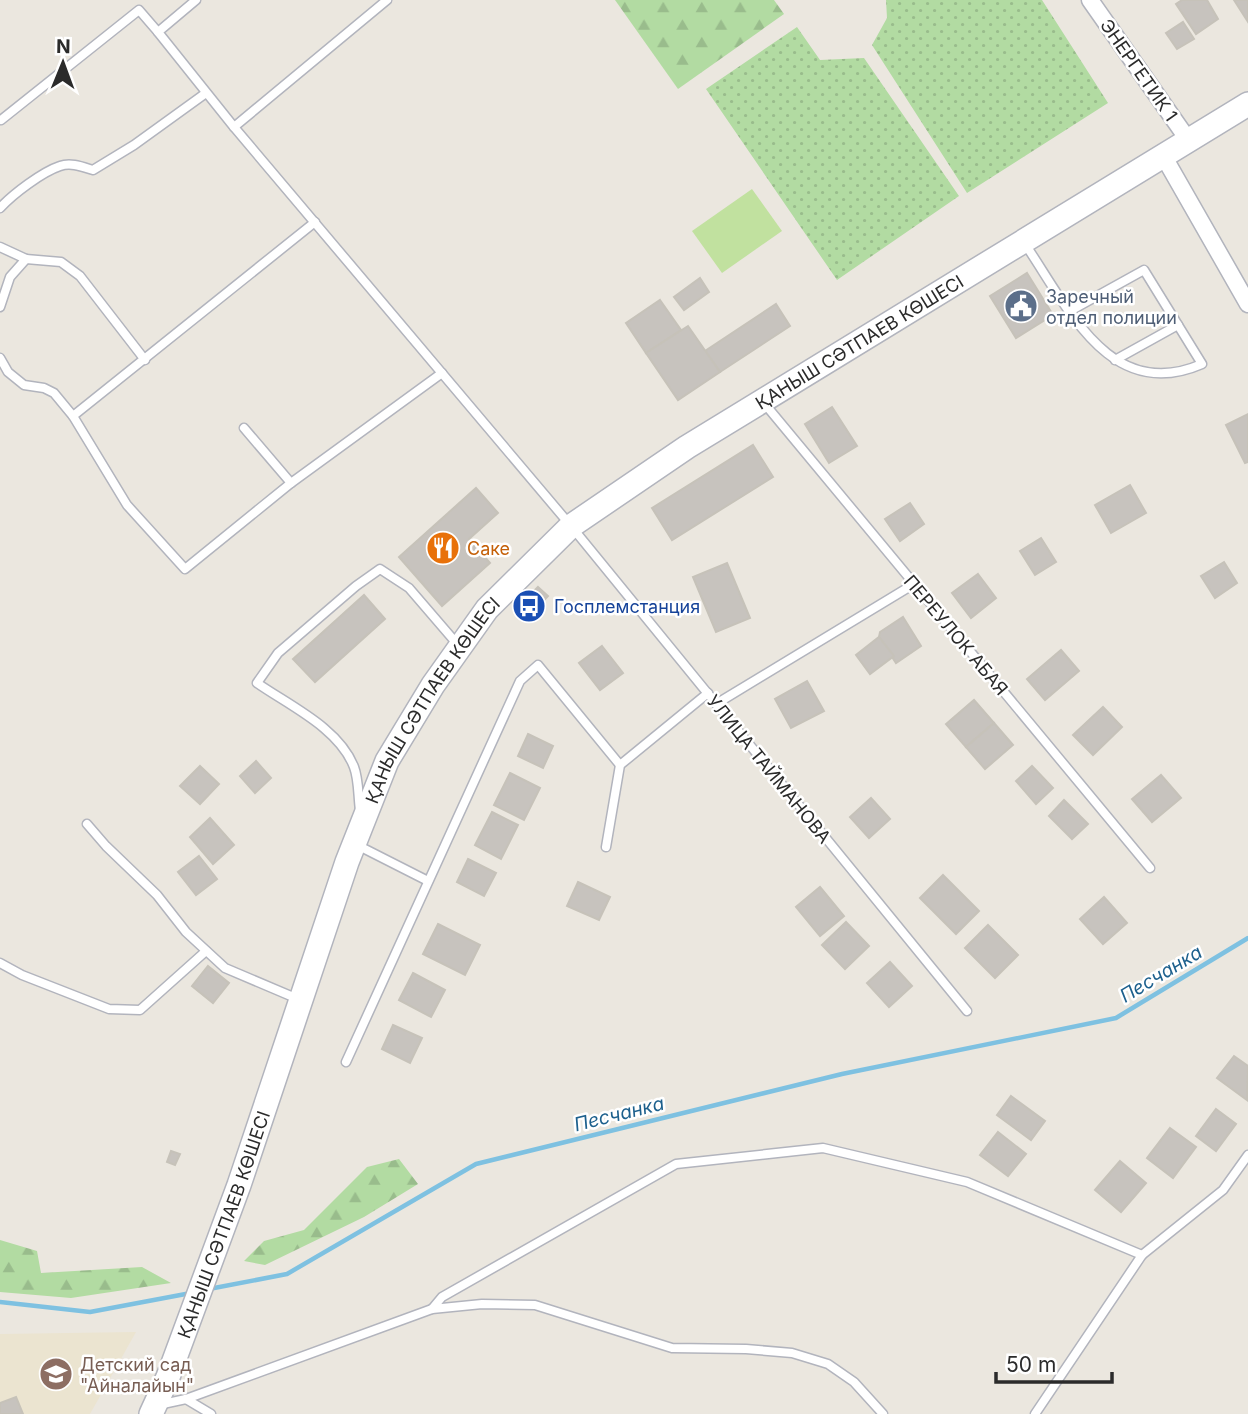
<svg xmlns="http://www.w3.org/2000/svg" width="1248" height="1414" font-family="Inter,sans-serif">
<defs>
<pattern id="grass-dots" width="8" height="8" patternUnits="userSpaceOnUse" patternTransform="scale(1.75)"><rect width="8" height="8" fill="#b2dba2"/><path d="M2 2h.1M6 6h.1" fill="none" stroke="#99bc8c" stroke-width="1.8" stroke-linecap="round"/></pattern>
<pattern id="forest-firs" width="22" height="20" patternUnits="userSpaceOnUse" patternTransform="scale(1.75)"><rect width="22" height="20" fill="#b2dba2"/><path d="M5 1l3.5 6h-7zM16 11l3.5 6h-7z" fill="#99bc8c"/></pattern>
</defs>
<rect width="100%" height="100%" fill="#ebe7df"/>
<polygon fill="#ebe4d0" points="136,1332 90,1414 0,1414 0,1334"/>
<g fill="url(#grass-dots)">
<polygon points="886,0 1042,0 1108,103 967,193 872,45 887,18"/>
<polygon points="797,27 820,60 864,58 959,196 837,280 706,89"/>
</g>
<g fill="url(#forest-firs)">
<polygon points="615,0 774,0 784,14 678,89"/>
<polygon points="399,1159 418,1184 364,1217 265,1265 244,1261 264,1241 304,1230 367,1167"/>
<polygon points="0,1240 37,1251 41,1273 142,1267 171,1283 71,1298 0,1292"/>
</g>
<polygon fill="#c1e19f" points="752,189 782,231 722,273 692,231"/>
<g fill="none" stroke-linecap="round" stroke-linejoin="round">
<g stroke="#7ec1e1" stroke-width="4.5">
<polyline points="209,1289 287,1274 476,1164 842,1074 1116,1018 1248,938"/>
<polyline points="0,1302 90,1312 191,1293"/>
</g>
</g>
<g fill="#c7c3be" stroke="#c6c2b9" stroke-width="2">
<polygon points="1182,0 1207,0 1218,19 1196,34 1176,4"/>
<polygon points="1234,0 1248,0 1248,22"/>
<polygon points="1183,22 1194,39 1177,49 1166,33"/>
<polygon points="1027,273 1053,315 1016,338 990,296"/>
<polygon points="700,278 709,292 684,310 674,297"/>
<polygon points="660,300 681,330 646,353 626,323"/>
<polygon points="776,304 790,326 720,372 705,351"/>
<polygon points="688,326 720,372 678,400 646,353"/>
<polygon points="832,407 857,446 829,463 805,424"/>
<polygon points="1248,414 1248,462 1245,463 1226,425"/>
<polygon points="753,445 773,477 672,540 652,508"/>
<polygon points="1130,485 1146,513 1111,533 1095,505"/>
<polygon points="476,488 498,513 469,539 490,563 442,606 399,557"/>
<polygon points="910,503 924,524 900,541 885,519"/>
<polygon points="1041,538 1056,562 1035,575 1020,551"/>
<polygon points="1224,562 1237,583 1215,598 1201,576"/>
<polygon points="727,563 750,618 716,632 693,577"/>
<polygon points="978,574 996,598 971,618 952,593"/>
<polygon points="538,587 548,596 531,614 521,604"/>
<polygon points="364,595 385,619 315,682 293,659"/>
<polygon points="903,617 921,646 896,663 879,637 880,632"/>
<polygon points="879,637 894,656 870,674 856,655"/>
<polygon points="602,646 623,673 600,690 579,663"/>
<polygon points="1061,650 1079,671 1045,700 1027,679"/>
<polygon points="807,681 824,711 791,728 775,699"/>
<polygon points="974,700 994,723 966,747 946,724"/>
<polygon points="1103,707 1122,727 1093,755 1073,735"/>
<polygon points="994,723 1013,745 985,769 966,747"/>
<polygon points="528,734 553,746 543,768 518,756"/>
<polygon points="256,761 271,778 255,793 240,776"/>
<polygon points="200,766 219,784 200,804 180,786"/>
<polygon points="1032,766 1053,788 1036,804 1016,781"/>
<polygon points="510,773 540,788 524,820 494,805"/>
<polygon points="1161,775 1181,798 1152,822 1132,799"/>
<polygon points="871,798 890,819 869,838 850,817"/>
<polygon points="1064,800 1088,824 1072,839 1049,816"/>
<polygon points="492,812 518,825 501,859 475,845"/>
<polygon points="210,818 234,845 213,864 190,837"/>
<polygon points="199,856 217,879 196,895 178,872"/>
<polygon points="468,859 496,873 484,896 457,882"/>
<polygon points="943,875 979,911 956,934 920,898"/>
<polygon points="578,882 610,897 599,920 567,906"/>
<polygon points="820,887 844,916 820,936 796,907"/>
<polygon points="1104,897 1127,923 1103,944 1080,919"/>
<polygon points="846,922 869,946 845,969 822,945"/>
<polygon points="438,924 480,945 465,975 423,954"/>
<polygon points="988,925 1018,955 995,978 965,948"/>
<polygon points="890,962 912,986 889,1007 867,983"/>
<polygon points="208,966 229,983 213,1003 192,986"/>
<polygon points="413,973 445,990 431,1017 399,1000"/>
<polygon points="393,1025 422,1038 410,1063 382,1049"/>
<polygon points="1234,1056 1248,1066 1247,1100 1217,1078"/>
<polygon points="1011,1096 1045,1121 1031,1140 997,1115"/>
<polygon points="1216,1109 1236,1124 1216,1151 1196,1136"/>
<polygon points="1170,1128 1196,1147 1173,1178 1147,1158"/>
<polygon points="998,1132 1026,1154 1008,1176 980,1155"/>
<polygon points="171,1151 180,1154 175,1165 167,1162"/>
<polygon points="1120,1161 1146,1183 1121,1212 1095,1190"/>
<polygon points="16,1397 23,1414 0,1414 0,1403"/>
</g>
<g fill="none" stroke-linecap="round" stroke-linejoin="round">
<defs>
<g id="lane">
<polyline points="196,0 158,32 234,127"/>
<polyline points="387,0 234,127 571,526 967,1011"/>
<polyline points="1,120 139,10 158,32"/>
<path d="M0,208c13,-14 42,-36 60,-42 11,-4 23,1 33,4l41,-25 72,-52"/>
<polyline points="315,222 73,416 127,505 185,569 291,483 442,373"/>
<path d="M1025,244c43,63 85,160 177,120l-58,-94 -74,41"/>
<polyline points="0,247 26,259 10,277 0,307"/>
<polyline points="26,259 61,262 80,276 145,360"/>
<polyline points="0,358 8,372 24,385 44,388 54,393 73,416"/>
<polyline points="1115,360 1178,325"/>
<polyline points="764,403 1150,868"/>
<polyline points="244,428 291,483"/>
<polyline points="716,704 914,584"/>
<path d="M360,810c-2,-13 -1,-30 -6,-43 -15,-39 -64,-61 -97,-84l21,-30 78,-67 24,-17 29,19 49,57"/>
<polyline points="87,824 106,846 157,895 186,932 225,968 298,999"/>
<polyline points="357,845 428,881"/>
<polyline points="606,847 620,765 708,693"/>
<polyline points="0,963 22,975 109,1009 140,1010 206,951"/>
<polyline points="346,1062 520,681 538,665 620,765"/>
<polyline points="1142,1255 1223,1190 1248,1155"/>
<polyline points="432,1309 442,1297 676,1164 823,1148 967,1182 1142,1255 1035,1414"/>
<polyline points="186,1399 211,1414"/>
<polyline points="158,1405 186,1399 432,1309 482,1304 535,1305 672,1348 746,1349 792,1353 828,1364 854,1382 883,1414"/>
</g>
<g id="street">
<polyline points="1090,0 1189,141"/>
<polyline points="1164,157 1248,304"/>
</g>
<g id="secondary">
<path id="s1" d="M151,1414l17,-37 71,-192 108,-323 40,-101 46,-76 54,-76 84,-83 116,-79 561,-343"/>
</g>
</defs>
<use href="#lane" stroke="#b2b4bd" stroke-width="11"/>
<use href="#street" stroke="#b2b4bd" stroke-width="19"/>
<use href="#secondary" stroke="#b2b4bd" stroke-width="26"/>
<use href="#lane" stroke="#fff" stroke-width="8"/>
<use href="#street" stroke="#fff" stroke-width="16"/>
<use href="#secondary" stroke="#fff" stroke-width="23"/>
</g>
<defs>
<symbol id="civic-disc" viewBox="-11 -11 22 22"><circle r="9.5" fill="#5c6f8a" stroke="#fff"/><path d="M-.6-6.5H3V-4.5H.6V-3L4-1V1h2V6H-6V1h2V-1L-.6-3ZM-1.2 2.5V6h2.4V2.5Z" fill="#fff"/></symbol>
<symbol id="restaurant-disc" viewBox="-11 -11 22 22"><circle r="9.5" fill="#e8710a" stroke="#fff"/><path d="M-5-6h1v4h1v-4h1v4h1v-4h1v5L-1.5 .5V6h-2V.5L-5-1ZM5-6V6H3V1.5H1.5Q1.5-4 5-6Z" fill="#fff"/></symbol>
<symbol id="bus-disc" viewBox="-11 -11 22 22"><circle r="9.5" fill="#1a4fb4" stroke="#fff"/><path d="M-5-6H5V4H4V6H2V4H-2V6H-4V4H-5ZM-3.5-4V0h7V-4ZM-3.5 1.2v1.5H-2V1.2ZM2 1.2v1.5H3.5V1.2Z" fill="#fff"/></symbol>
<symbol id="school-disc" viewBox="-11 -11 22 22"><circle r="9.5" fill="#8d6e63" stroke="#fff"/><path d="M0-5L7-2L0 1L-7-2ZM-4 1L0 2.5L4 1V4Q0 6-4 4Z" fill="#fff"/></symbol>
</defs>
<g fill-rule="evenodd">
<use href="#civic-disc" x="1002" y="287" width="38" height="38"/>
<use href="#restaurant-disc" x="424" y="529" width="38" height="38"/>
<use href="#bus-disc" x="510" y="587" width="38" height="38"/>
<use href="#school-disc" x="37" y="1355" width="38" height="38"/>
</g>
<g text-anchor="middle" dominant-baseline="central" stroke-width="5" stroke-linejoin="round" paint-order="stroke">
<g font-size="18" fill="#2b2b2b" stroke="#fff">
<text transform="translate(1139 70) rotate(55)">ЭНЕРГЕТИК 1</text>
<text stroke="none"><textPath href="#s1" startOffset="1337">ҚАНЫШ СӘТПАЕВ КӨШЕСІ</textPath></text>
<text transform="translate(956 635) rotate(50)">ПЕРЕУЛОК АБАЯ</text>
<text stroke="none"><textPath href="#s1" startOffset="770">ҚАНЫШ СӘТПАЕВ КӨШЕСІ</textPath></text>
<text transform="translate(769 769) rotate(51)">УЛИЦА ТАЙМАНОВА</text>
<text stroke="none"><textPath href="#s1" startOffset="203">ҚАНЫШ СӘТПАЕВ КӨШЕСІ</textPath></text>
</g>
<g font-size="18" fill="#4e5e75" stroke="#fff" text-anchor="start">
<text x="1046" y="296">Заречный<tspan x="1046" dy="21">отдел полиции</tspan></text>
</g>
<g font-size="18" fill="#c56008" stroke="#fff" text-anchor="start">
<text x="467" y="548">Саке</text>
</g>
<g font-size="18" fill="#164399" stroke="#fff" text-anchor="start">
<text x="554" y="606">Госплемстанция</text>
</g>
<g font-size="18" fill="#785e54" stroke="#fff" text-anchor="start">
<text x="80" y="1364">Детский сад<tspan x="80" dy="21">"Айналайын"</tspan></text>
</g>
<g font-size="19" font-style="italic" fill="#1d608d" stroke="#fff">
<text transform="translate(1161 974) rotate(-31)">Песчанка</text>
<text transform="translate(619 1114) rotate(-14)">Песчанка</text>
</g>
</g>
<g transform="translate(63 63) rotate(1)" stroke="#ffffff" stroke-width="5" paint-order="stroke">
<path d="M0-5L12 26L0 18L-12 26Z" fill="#2b2b2b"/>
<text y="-10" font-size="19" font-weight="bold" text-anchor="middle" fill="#2b2b2b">N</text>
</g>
<path d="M996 1372v10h116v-10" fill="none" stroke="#2b2b2b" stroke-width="3.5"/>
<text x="1006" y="1372" font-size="21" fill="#2b2b2b" stroke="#ffffff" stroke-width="5" paint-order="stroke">50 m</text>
</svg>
